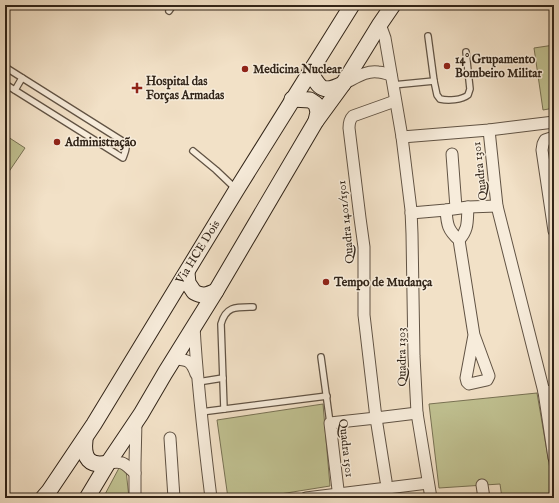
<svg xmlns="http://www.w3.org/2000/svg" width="559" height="503" font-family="'IM FELL English',serif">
<rect width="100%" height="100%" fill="#f2e1c7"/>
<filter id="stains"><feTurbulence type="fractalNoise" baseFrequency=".005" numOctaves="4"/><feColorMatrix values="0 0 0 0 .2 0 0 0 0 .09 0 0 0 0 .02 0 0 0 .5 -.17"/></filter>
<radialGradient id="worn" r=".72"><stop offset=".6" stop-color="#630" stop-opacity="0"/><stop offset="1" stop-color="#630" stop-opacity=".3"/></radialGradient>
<g fill="#c0c191" stroke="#787254">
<polygon points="554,45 554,108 543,110 534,48"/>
<polygon points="5,135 25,148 8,173 5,171"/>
<polygon points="537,393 550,469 554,469 554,498 502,498 500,484 439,488 429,404"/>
<polygon points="323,404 330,486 255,498 228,498 217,420"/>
<polygon points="119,468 126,470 129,498 103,498"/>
</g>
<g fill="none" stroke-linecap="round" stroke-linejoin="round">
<defs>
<g id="service">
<polyline points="169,11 173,5"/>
<path d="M428,36l6,45 3,14 3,4c8,2 22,1 28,-4l2,-6 -4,-37"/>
<path d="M5,67l119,75c4,5 1,10 -1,16l-118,-74"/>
<polyline points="393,85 434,81"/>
<polyline points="15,90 22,78"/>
<polyline points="193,151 216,170 236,189"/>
<polyline points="321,357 330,423"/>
<polyline points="198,382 223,378"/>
<path d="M224,409l-3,-85c5,-18 15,-17 32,-17"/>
<polyline points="201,412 327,396"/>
</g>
<g id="minor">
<polyline points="380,24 385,38 402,137 411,210 412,234 414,356 417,413 431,498"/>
<path d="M343,84c11,-5 23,-14 35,-12 5,0 9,2 13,3"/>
<path d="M395,101l-42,15c-3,3 -4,7 -4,12l11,90 4,29v68l12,103 41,-5"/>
<polyline points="489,130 497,206 544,392 554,458"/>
<polyline points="402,137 489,130 554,122"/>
<polyline points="554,137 545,140 543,144 542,150 554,231"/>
<polyline points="452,154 456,208"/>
<path d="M446,210c1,15 2,20 13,30l15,95 15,41 -2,4 -18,4 -2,-2 -1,-4 8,-43"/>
<polyline points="411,213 446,210 468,207 497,206"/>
<path d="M459,240c10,-11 8,-19 9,-33"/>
<path d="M194,326c3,57 10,115 17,172"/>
<path d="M174,359c14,1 17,1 22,15"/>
<polyline points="544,392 554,391"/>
<polyline points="170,438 174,498"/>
<path d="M108,463c17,-2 15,0 27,10"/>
<polyline points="482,485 484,498"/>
<polyline points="135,498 135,463 136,421"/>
<polyline points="306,498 428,483"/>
<polyline points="339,498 330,423 376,418 386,481"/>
</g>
<g id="secondary">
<path d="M310,71c10,19 13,22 33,13"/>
<polyline points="292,99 310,100 316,104 318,112 316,121"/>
<path d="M187,273l1,10 6,9c9,5 13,3 22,-1"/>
<path d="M85,440c-2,18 4,27 23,23"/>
<polyline points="43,498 49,491 94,424 237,189 352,5"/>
<polyline points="87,498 108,463 141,414 165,373 216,291 316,121 343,84 380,24 393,5"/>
</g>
</defs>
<use href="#service" stroke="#615344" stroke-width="8"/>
<use href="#minor" stroke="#615344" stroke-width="13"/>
<use href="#secondary" stroke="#312418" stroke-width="17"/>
<use href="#service" stroke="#f7ecdb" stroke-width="5.5"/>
<use href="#minor" stroke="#f7ecdb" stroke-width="11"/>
<use href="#secondary" stroke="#f7ecdb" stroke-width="15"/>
</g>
<g fill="#8f2418" stroke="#f7ecdb" stroke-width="1.5">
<circle cx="447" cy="66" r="4"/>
<circle cx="245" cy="69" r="4"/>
<path d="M135 82h4v4h4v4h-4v4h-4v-4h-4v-4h4z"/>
<circle cx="57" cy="142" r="4"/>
<circle cx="326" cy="282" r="4"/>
</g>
<g text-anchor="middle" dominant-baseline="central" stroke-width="3" stroke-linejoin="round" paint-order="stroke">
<g font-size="12" font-weight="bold" fill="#312418" stroke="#f7ecdb" text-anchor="start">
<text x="455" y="59">14° Grupamento<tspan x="455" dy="14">Bombeiro Militar</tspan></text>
<text x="253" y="69">Medicina Nuclear</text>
<text x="146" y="81">Hospital das<tspan x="146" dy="14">Forças Armadas</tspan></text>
<text x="65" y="142">Administração</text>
<text x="334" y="282">Tempo de Mudança</text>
</g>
<g font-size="12" fill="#312418" stroke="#f7ecdb">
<text transform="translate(480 171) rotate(-97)">Quadra 1301</text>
<text transform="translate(346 222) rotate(-96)">Quadra 1401/1501</text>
<text transform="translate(198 252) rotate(-58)">Via HCE Dois</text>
<text transform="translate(402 357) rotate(-91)">Quadra 1303</text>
<text transform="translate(346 448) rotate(83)">Quadra 1501</text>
</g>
</g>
<rect width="559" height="503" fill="none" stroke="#f2e1c7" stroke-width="20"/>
<rect x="6" y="6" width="547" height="491" fill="none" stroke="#312418" stroke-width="2"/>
<rect x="10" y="10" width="539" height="483" fill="none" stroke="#312418"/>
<rect width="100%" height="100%" filter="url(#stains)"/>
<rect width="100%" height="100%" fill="url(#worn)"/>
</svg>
